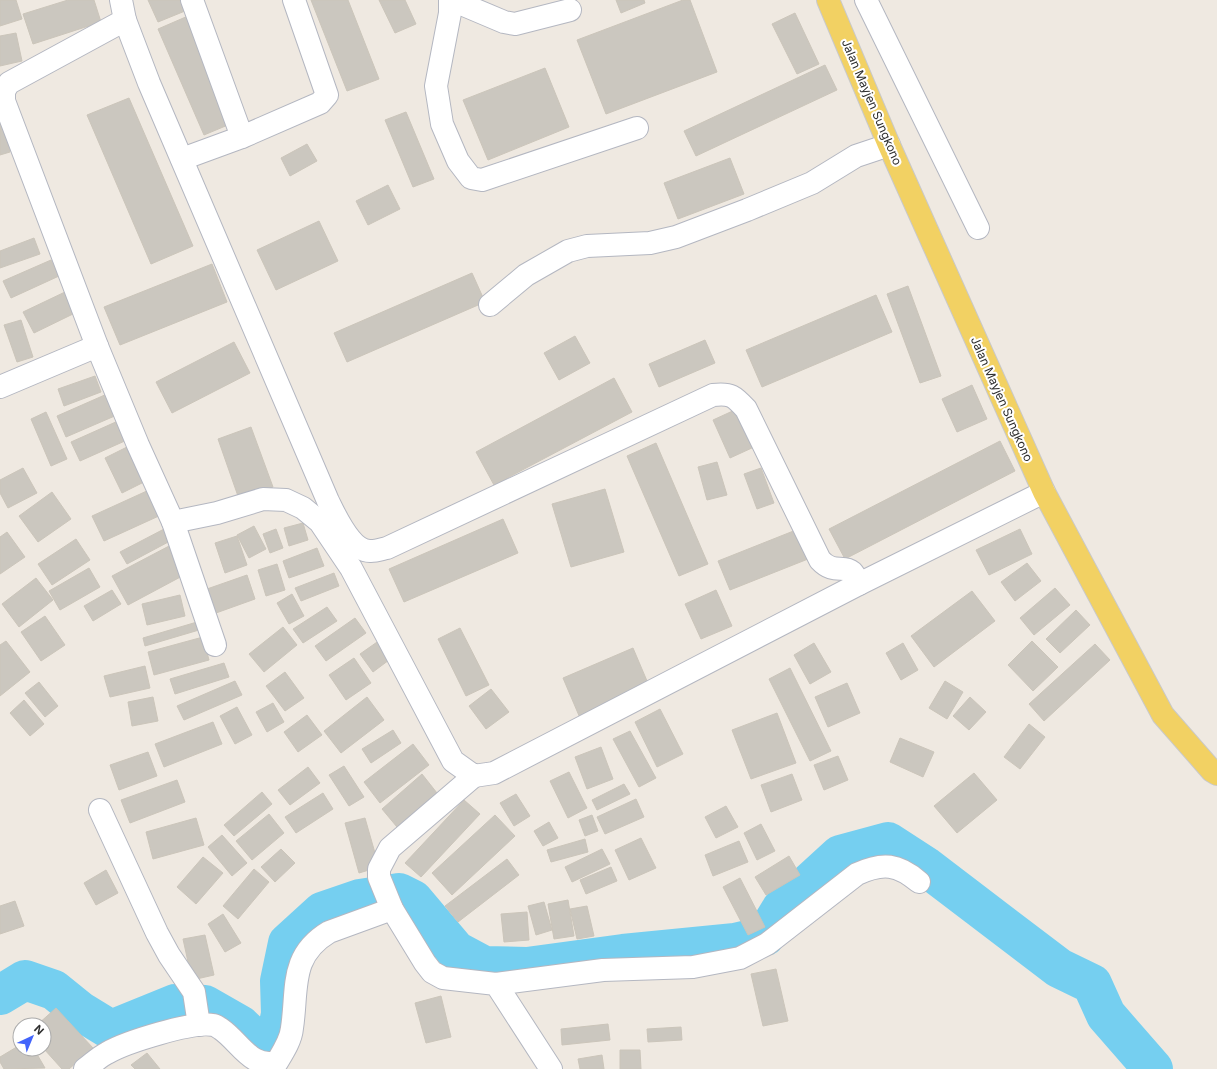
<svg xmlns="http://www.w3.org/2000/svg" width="1217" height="1069" font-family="Inter,sans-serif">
<rect width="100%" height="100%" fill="#efe9e1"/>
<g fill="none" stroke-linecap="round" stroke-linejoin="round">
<polyline stroke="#75cff0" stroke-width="40" points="0,995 25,980 54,990 80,1011 111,1030 175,1004 205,1005 240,1025 263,1047 276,1038 281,1014 280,981 288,943 322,912 360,899 399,893 413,900 456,951 484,966 527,967 623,954 735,943 765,936 782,908 840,855 888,842 925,866 1059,968 1092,984 1106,1015 1153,1069"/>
</g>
<g fill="#cbc7bf" stroke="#cbc5ba">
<polygon points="0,0 16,0 22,19 0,26"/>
<polygon points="68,0 94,0 101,22 33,44 23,14"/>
<polygon points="148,0 180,0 185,11 158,22"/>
<polygon points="311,0 348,0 379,79 347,91"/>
<polygon points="379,0 405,0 416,24 395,33"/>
<polygon points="616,0 644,0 645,3 621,13"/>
<polygon points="683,0 690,0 717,72 606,114 577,40"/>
<polygon points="795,13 819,64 797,74 772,24"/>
<polygon points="188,16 235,122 204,135 158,29"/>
<polygon points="16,33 22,61 0,66 0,36"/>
<polygon points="825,65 837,90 696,156 684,131"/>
<polygon points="545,68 569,127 488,160 463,100"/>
<polygon points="129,98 193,246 151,264 87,115"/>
<polygon points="406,112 434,179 413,187 385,120"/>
<polygon points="0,118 10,152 0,155"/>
<polygon points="307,144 317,161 290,176 281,158"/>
<polygon points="730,158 744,194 678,219 664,183"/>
<polygon points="388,185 400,209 368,225 356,201"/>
<polygon points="319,221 338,261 276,290 257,250"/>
<polygon points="34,238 40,254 0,268 0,251"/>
<polygon points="51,260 59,276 11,298 3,281"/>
<polygon points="212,264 227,302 120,345 104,307"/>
<polygon points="472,273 485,302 347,362 334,333"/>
<polygon points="908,286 941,376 920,383 887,294"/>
<polygon points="65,292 75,313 34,333 23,312"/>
<polygon points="876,295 892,332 762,387 746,350"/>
<polygon points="21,320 33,357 17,362 4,325"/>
<polygon points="575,336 590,363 559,380 544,353"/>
<polygon points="705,340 715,363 659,387 649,364"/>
<polygon points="234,342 250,373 172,413 156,382"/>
<polygon points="95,376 101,392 64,406 58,389"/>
<polygon points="614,378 632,412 494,485 476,452"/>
<polygon points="972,385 987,419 957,432 942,399"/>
<polygon points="107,394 117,415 66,437 57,416"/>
<polygon points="737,409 754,447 730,458 713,420"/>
<polygon points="46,412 67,459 51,466 31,419"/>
<polygon points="118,421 127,440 80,461 71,442"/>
<polygon points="251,427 273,487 239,499 218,439"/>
<polygon points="1000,441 1015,471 845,559 829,529"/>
<polygon points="656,443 708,564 679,576 627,456"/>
<polygon points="131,445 148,480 122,493 105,458"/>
<polygon points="717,462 727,495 707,500 698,467"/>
<polygon points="23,468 37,493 8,508 0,493 0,480"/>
<polygon points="761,468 774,503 757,509 744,474"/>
<polygon points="605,489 624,552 571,567 552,504"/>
<polygon points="149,490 161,515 104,541 92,516"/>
<polygon points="52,492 71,519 38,542 19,516"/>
<polygon points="503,519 518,553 404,602 389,569"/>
<polygon points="303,523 308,540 289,546 284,528"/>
<polygon points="254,526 266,549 249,558 237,535"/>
<polygon points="166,528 172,540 127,564 120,552"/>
<polygon points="276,529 283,548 270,553 263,534"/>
<polygon points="1020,529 1032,554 989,575 976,550"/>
<polygon points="796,530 808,559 730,590 718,561"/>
<polygon points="7,532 25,557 0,574 0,537"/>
<polygon points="237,536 247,565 225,573 215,543"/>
<polygon points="76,539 90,560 52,585 38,564"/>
<polygon points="171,545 186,574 128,605 112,576"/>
<polygon points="317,548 324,566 289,578 283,561"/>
<polygon points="1027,563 1041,581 1015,601 1001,582"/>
<polygon points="277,564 285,590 266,596 258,570"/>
<polygon points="89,568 100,587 60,610 49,591"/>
<polygon points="334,573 339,586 301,601 295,588"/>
<polygon points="247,575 255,599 216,613 207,589"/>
<polygon points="36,578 53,600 19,627 2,604"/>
<polygon points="1055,588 1070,605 1034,635 1020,618"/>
<polygon points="112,590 121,604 93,621 84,606"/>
<polygon points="716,590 732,626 701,639 685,604"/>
<polygon points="972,591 995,621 934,667 911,636"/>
<polygon points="292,594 304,616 289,624 277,603"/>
<polygon points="180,595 185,616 147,625 142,604"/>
<polygon points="327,607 337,621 303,643 293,629"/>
<polygon points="1076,610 1090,625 1060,653 1046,639"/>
<polygon points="45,616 65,645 41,661 21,632"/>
<polygon points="355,618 366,633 326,661 315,646"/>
<polygon points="197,622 199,630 145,646 143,638"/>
<polygon points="283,627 297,645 264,672 249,654"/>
<polygon points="460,628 489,685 466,696 438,639"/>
<polygon points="203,637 209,660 154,675 148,652"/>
<polygon points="380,640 393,657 373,672 360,654"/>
<polygon points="6,641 30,672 0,696 0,645"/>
<polygon points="1032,641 1058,667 1033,691 1008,665"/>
<polygon points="814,643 831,672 810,684 794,655"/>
<polygon points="903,643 918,670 901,680 886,653"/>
<polygon points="1095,644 1110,660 1044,721 1029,704"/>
<polygon points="633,648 650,688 580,718 563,678"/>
<polygon points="354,658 371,683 346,700 329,675"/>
<polygon points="224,663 229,677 175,694 170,679"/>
<polygon points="145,666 150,688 110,697 104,676"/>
<polygon points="790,668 831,751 810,761 769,679"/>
<polygon points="285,672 304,698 285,711 266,686"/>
<polygon points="235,681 242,695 184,720 177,706"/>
<polygon points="945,681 963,692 947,719 929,708"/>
<polygon points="39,682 58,706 45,717 25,693"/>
<polygon points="847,683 860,713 828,727 815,697"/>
<polygon points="491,689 509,712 486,729 469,706"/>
<polygon points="153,697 158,721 132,726 128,702"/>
<polygon points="367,697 384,720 341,753 324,731"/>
<polygon points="970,697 986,712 969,730 953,716"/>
<polygon points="24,700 44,724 30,736 10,713"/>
<polygon points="273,703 284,722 267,732 256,712"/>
<polygon points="237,707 252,735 235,744 220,716"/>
<polygon points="660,709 683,754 657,767 635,722"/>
<polygon points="777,713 796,763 751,779 732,730"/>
<polygon points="307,715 322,735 298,752 284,732"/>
<polygon points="213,722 222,744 164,767 155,744"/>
<polygon points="1029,724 1045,737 1020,769 1004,757"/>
<polygon points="393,730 401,743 371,763 362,749"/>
<polygon points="630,731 656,778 639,787 613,739"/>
<polygon points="900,738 934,752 923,777 890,762"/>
<polygon points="413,744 429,765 380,803 364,782"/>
<polygon points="601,747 613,779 587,789 575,757"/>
<polygon points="148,752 157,776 119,790 110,765"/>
<polygon points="838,756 848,780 824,790 814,765"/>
<polygon points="344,766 364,797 349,806 329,775"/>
<polygon points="308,767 320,783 290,805 278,790"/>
<polygon points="569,772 587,808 568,818 550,781"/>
<polygon points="974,773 997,800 957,833 934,806"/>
<polygon points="422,774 437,793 397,827 382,809"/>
<polygon points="792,774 802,800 771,812 761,785"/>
<polygon points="177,780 185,802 130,823 121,800"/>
<polygon points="624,784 630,794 597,810 592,800"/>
<polygon points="262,792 272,804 234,836 224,825"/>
<polygon points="323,793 333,809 296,833 285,817"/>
<polygon points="516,794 530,816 514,826 500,803"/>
<polygon points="636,799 644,817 605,834 597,817"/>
<polygon points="464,800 480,814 421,877 405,863"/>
<polygon points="726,806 738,827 716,838 705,817"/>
<polygon points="269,814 284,833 252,860 236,841"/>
<polygon points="495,815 515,836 452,895 432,873"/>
<polygon points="592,815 598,831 585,836 579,820"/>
<polygon points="196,818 204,845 153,859 146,832"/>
<polygon points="365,818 379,867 359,873 345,823"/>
<polygon points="549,822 558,838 543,846 534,831"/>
<polygon points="761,824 775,851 757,860 744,833"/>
<polygon points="222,835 247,863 232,876 208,847"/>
<polygon points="641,838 656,868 629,880 615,850"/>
<polygon points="585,839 588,852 551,862 547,850"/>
<polygon points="739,841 748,862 713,876 705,855"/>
<polygon points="281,849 295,863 275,882 261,867"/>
<polygon points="602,849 610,864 572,882 565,867"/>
<polygon points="789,856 800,875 766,895 755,877"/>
<polygon points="203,857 223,873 196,904 177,887"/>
<polygon points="507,859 519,875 458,922 445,906"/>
<polygon points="611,867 617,881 586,894 580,880"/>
<polygon points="254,869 269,882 238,919 223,906"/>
<polygon points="106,870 118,893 96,905 84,883"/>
<polygon points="740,878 765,927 748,935 723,887"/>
<polygon points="568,900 574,936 554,939 548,904"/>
<polygon points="15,901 24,926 0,934 0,906"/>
<polygon points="544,902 552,930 536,935 528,906"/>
<polygon points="587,906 594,936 577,939 570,909"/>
<polygon points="527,912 529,940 504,942 501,914"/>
<polygon points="223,914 241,943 225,952 208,924"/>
<polygon points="205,935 214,975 192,980 183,939"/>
<polygon points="776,969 788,1021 763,1026 751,974"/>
<polygon points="441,996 451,1037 426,1043 415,1003"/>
<polygon points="56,1008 93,1048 69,1069 62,1069 44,1049 44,1025 37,1025"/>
<polygon points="608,1024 610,1040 562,1045 561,1029"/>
<polygon points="681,1027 682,1040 648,1042 647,1029"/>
<polygon points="20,1045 20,1049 34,1049 45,1068 4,1069 0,1062 0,1057"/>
<polygon points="620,1050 640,1050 641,1069 620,1069"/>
<polygon points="147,1053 160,1069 135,1069 131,1065"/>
<polygon points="602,1055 604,1069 580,1069 578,1059"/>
</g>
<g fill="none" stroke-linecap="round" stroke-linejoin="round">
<defs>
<g id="minor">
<polyline points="192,0 242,137 320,103 327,95 294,0"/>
<polyline points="450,0 450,13 436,86 442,124 458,161 471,178 482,180 637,128"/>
<polyline points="452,0 504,22 515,24 570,10"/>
<polyline points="866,0 978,228"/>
<path d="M125,20l24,63 179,418c8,16 23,51 43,50 5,0 11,-2 16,-3l326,-153c18,-2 21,1 33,14l74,151c14,15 23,4 32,12 3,3 5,8 7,12"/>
<polyline points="182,159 242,137"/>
<polyline points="490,305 526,275 568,251 587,246 650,243 676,237 747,210 812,183 856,156 889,145"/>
<polyline points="97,346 4,101 4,91 9,83 125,20 121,0"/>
<polyline points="0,387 97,346 138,445 173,522 217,513 263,499 286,500 303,508 320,522 351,568 453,761 474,776 494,773 859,584 1044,492"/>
<polyline points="173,522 215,645"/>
<polyline points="474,776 390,848 379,869 379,877 392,909 425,963 432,972 443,978 496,984 551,1069"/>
<polyline points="100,810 157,933 169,955 194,992 199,1025"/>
<path d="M496,984l107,-14 90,-3 47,-9 27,-14 90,-70c26,-12 41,-10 62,8"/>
<path d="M85,1069c7,-5 14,-12 22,-16 19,-11 86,-32 106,-28 3,0 6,3 8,4 19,13 30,40 56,33 6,-10 14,-22 15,-34 6,-39 -3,-72 37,-96l63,-23"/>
</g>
<polyline id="major" points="828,0 889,145 1044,492 1163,715 1212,771 1217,774"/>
</defs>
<use href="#minor" stroke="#b4b7c1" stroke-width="24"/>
<use href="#major" stroke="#c9c9c9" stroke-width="24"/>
<use href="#minor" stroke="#fff" stroke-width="22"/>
<use href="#major" stroke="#f2d163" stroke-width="22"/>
</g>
<g text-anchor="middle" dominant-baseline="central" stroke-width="4" stroke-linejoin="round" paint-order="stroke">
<g font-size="12" fill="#2e2e2e" stroke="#fff">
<text transform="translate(872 102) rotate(67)">Jalan Mayjen Sungkono</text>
<text transform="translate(1002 399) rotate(66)">Jalan Mayjen Sungkono</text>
</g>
</g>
<g transform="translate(32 1037) rotate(44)"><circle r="19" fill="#ffffff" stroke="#ababab"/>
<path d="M0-3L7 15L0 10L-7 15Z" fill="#4264fb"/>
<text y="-6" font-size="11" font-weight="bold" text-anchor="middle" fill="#2e2e2e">N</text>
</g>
</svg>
